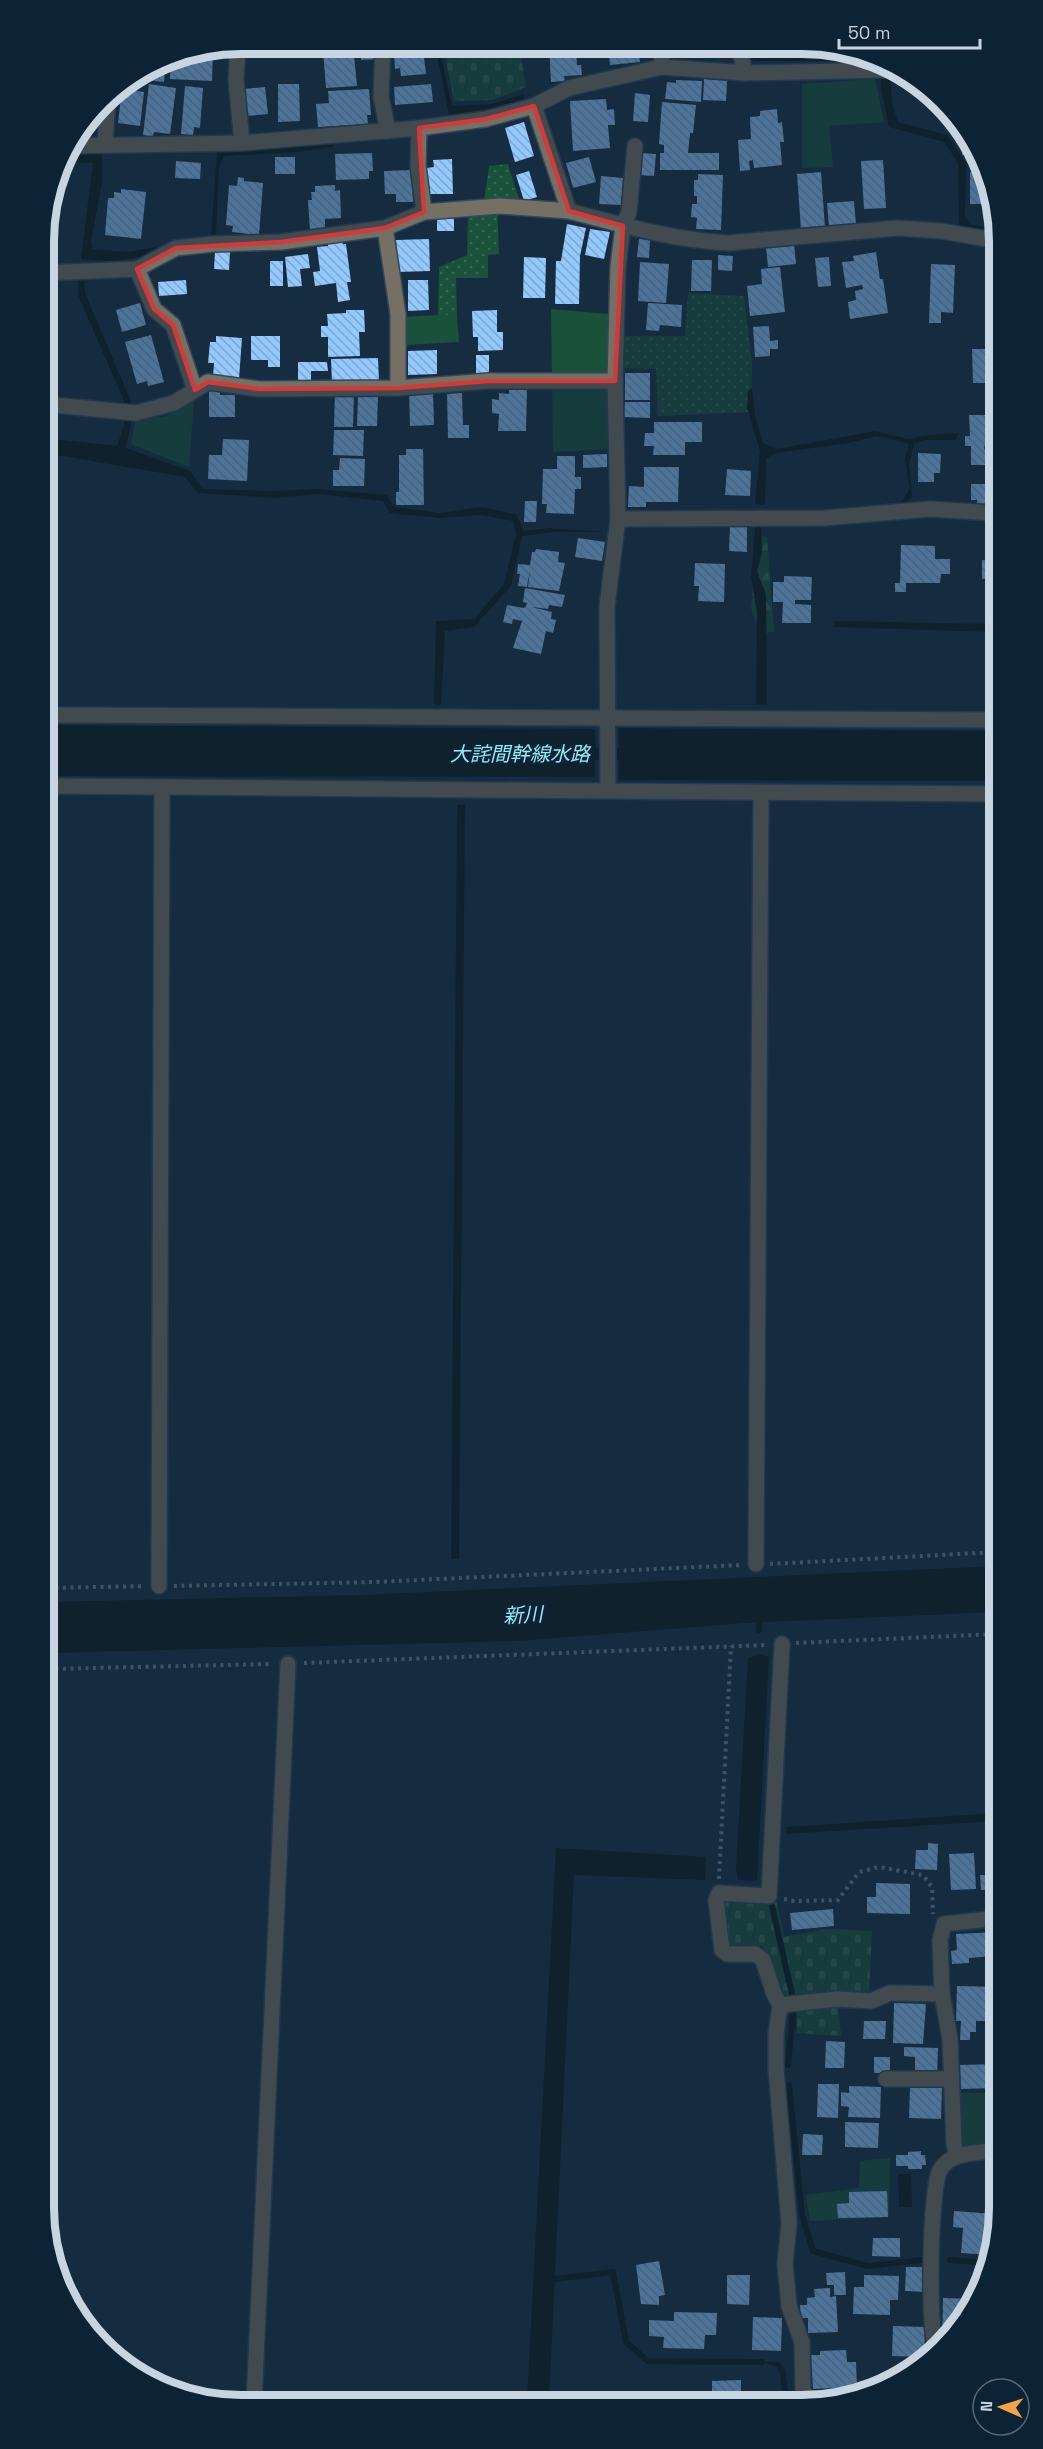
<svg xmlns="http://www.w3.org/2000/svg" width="1043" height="2449" font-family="'Space Grotesk','Noto Sans JP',sans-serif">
<defs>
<pattern id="grass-dots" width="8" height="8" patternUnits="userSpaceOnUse" patternTransform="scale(1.5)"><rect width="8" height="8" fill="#19513a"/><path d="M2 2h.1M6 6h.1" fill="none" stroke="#396956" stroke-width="1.8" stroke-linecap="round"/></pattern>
<pattern id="forest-firs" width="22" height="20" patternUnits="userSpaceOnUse" patternTransform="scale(1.5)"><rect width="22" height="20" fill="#19513a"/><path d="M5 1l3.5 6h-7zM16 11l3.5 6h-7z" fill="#396956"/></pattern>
<pattern id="cemetery-stones" width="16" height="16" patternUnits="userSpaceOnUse" patternTransform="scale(1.5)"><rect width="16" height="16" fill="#19513a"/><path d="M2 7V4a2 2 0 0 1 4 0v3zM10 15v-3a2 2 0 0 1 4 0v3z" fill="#396956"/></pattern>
<pattern id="building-back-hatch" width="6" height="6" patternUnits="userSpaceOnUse" patternTransform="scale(1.5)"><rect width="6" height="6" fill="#93c9fe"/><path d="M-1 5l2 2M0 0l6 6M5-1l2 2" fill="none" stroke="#7da7d0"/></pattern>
</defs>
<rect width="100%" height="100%" fill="#162c40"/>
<g fill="url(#grass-dots)">
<polygon points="508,164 521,205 497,202 499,254 488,255 488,278 456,278 457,315 438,315 439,267 467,255 468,214 483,209 489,166"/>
<polygon points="688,293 744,296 752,362 751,412 658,416 656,369 623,368 622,336 685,336"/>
</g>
<polygon fill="url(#forest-firs)" points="759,535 767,537 774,631 761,634 751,608"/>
<g fill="url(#cemetery-stones)">
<polygon points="443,45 519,45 526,87 493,100 454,101"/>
<polygon points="723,1900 777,1902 784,1937 828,1929 872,1931 869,1997 837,1995 841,2036 797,2033 797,1998 781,1994 762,1946 728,1945"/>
</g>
<g fill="#19513a">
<polygon points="875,79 884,122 829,126 833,167 802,168 802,84"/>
<polygon points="551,309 609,314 611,449 553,452"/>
<polygon points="438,315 457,315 459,342 406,345 403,317"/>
<polygon points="194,399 189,467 131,444 136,418 165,417"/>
<polygon points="958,2093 998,2093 999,2142 962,2147"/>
<polygon points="890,2158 889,2217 810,2221 806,2195 859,2188 860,2161"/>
</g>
<g fill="#051517">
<polygon points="435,45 439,45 452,106 492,104 524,94 524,99 488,109 449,115"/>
<polygon points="726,47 733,47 734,51 847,50 868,61 757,61 728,56"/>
<polygon points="880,67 890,72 892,103 898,122 947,135 966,163 965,216 970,224 993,229 993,234 959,228 958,163 944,142 889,127 881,90"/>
<polygon points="334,140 333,147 298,152 224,156 219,166 216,234 211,235 217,152"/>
<path d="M64,153h38v30l-11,58 2,8 34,3 29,-5 1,5c-29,9 -46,11 -76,7l12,-96 -31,-1z"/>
<polygon points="78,278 84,279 85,293 131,401 131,422 126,448 190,471 203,489 272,491 317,489 387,495 394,507 439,513 481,507 516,514 524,531 549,528 604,532 553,532 522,536 511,586 474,627 445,631 441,705 434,705 436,621 474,619 504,584 516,535 513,521 481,515 439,518 390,513 383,501 319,494 275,498 198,493 185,477 45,453 45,438 117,446 124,425 124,401 78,295"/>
<polygon points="752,388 755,415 763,443 777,449 875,431 909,439 930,435 959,433 956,440 925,440 914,444 909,465 912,497 905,503 902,502 910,488 905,459 909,444 877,436 849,443 776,453 766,459 765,505 755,504 760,451 747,408 748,391"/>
<polygon points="761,525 762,553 757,571 766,595 767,705 756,704 757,613 751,576 755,528"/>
<polygon points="835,621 994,624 994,632 834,627"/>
<polygon points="45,725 595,729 596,748 619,748 619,728 995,731 995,781 619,780 619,760 595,760 595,777 46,776"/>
<polygon points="457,805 465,805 459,1559 451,1559"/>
<polygon points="997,1566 997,1612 744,1623 520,1641 48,1653 48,1602 362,1595"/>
<polygon points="758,1654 769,1657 757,1881 738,1880 736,1868 748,1658"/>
<polygon points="998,1810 998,1821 785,1834 787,1827 996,1813"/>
<polygon points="556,1848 706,1857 705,1880 574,1875 549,2400 527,2400"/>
<polygon points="911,2173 912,2207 899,2207 898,2174"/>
<polygon points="762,2362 780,2362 785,2369 789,2399 783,2399 780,2374 777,2367"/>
</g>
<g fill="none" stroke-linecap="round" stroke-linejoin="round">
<g stroke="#051517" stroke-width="6">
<polyline points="759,1630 760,1616"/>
<polyline points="772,1906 792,1994"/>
<polyline points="788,2065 793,2014"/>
<polyline points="789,2085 802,2215 813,2251 868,2266 922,2260"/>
<polyline points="950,2260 991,2263"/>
<polyline points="555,2279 613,2272 626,2342 648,2361 762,2362"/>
</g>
</g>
<g fill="url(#building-back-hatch)">
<polygon points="338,44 379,44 380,59 361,60 361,55 354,55 357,86 326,88 323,50 338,49"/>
<polygon points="549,45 584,46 584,50 576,51 577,65 581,65 582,75 564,76 565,81 551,82"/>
<polygon points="608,46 638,46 640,62 610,65"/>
<polygon points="674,46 698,46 699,58 675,58"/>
<polygon points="213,49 212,81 170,79 171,61 177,61 177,56"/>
<polygon points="423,49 426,74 401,76 400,68 395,69 394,53"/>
<polygon points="166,58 164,82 147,80 148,69"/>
<polygon points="704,79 727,81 726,101 703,100"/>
<polygon points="676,80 702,81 701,102 665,99 667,82 676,83"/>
<polygon points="149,84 176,88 170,134 154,132 153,137 143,135"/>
<polygon points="278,84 299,84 300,121 278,122"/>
<polygon points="431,84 433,102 395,105 394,87"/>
<polygon points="185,86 203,88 200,128 194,127 193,135 181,134"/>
<polygon points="265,87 268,114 247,116 244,89"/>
<polygon points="122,89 144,92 140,126 118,123"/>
<polygon points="369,89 371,115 367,115 368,124 318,127 316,104 329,103 328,91"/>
<polygon points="635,93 650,95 648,122 633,121"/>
<polygon points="606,99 607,110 614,109 615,125 608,125 610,148 573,151 570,101"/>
<polygon points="662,102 696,105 693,133 690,133 688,153 719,153 719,170 660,170 660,153 664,153 664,145 659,144"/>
<polygon points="777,109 778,123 782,122 784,142 780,142 782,165 754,168 753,160 749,161 750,170 740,171 738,140 751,139 750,117 760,116 760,111"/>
<polygon points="524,122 534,156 515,162 505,128"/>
<polygon points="962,129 973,142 982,165 969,165 969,155 962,155"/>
<polygon points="372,153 373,171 369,171 369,179 336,180 335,154"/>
<polygon points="641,153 656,154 654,176 639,175"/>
<rect x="275" y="157" width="20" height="17"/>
<polygon points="589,157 596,182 573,188 566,163"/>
<polygon points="452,159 453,194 427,194 426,168 434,167 433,160"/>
<polygon points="883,160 886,208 864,209 861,161"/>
<polygon points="176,161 201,163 200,179 175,178"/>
<polygon points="412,170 413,202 396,202 396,194 385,194 384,171"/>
<polygon points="529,171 537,197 524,201 516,175"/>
<polygon points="821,172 825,228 801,230 797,174"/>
<polygon points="970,172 985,172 988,180 989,204 970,204"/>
<polygon points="698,174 723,175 721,230 696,229 697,218 691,217 692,204 697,204 697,196 694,196 694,180 698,180"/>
<polygon points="601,176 623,178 621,205 599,204"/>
<polygon points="238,177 244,178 244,181 263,183 259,235 232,232 233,226 226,225 229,185 237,186"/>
<polygon points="335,185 335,191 340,190 341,218 325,219 325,230 310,231 308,200 312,200 311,192 315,192 315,186"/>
<polygon points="121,189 146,192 141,239 105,235 108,198 114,198 114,192 121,193"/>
<polygon points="854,201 856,225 829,227 827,203"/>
<polygon points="454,216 454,231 437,231 437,217"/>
<polygon points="567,224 586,228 580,256 579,304 555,304 556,261 561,261"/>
<polygon points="590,229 610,232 604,259 585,255"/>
<polygon points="429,239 430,271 397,272 396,240"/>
<polygon points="639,239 650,240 649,258 637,257"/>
<polygon points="342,240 343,244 346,244 351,282 347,282 350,300 338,302 336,283 315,286 313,272 320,271 317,247 328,246 328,242"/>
<polygon points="794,244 796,264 768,267 766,247"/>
<polygon points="215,252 230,252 229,270 214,269"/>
<polygon points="876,252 880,279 883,279 888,313 850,319 848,302 856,300 855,291 863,289 862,285 846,288 842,262 854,261 853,256"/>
<polygon points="308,254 310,268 300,269 302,286 288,287 285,257"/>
<polygon points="718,255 733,256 732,271 718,270"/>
<polygon points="524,257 546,258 545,298 523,298"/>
<polygon points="829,257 831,286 818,287 815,258"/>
<polygon points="692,260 712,260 711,291 691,291"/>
<rect x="270" y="261" width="13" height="25"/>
<polygon points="640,262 669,264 666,303 638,301"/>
<polygon points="931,264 955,265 953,313 941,312 941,323 929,323"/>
<polygon points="780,267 785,312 750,316 747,286 762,284 761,269"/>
<polygon points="186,280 187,294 159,296 158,282"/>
<polygon points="408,280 428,280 429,310 408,311"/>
<polygon points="140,303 146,325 122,332 116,310"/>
<polygon points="648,303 682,305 681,327 660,325 659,331 646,330"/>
<polygon points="346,310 364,310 365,332 359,332 360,356 328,357 328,337 321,337 321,326 328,326 327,314 346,313"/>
<polygon points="497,310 497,332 503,332 503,350 478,351 478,337 473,337 472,311"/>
<polygon points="769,326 770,341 778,340 778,349 770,349 770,356 755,357 753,327"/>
<polygon points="151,335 164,382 148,386 147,381 137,384 125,342"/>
<polygon points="216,336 242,338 239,379 213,377 214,363 208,363 210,342 216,342"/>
<polygon points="251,336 280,336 280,367 268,367 268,360 251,360"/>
<polygon points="972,349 993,349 993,383 973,383"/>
<polygon points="437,350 437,374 408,375 408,351"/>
<rect x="476" y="355" width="13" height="19"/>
<polygon points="378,358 379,381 332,383 331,359"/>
<polygon points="298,362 327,362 328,371 311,371 311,382 298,382"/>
<rect x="625" y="373" width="25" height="27"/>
<polygon points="209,389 220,389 220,395 235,395 235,417 209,417"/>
<polygon points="509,389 527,389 526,431 498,431 499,414 492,413 492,399 499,400 499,393 509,394"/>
<polygon points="987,390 993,390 994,408 988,408"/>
<polygon points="409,391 433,391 434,425 410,426"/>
<polygon points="335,392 354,393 353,427 334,427"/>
<polygon points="462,393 463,425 469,425 469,438 448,438 447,394"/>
<polygon points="358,395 378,395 377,426 357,426"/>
<polygon points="625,402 650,402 650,418 624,417"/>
<polygon points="969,415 990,415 991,446 984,446 985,451 994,451 994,479 990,480 989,465 971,465 971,446 965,446 965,436 970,436"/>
<polygon points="654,422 702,422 702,442 685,442 685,455 653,455 654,446 644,446 645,433 654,433"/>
<polygon points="334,430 364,430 363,456 333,455"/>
<polygon points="223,439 249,440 247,481 208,479 209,455 222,455"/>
<polygon points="406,449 423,449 424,505 396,505 396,492 399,492 399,455 406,455"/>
<polygon points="918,453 941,454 940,473 934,473 934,482 918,482"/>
<polygon points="607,454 607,467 583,468 583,455"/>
<polygon points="557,456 575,456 575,477 581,477 581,489 575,489 574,514 546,513 547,504 542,504 543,469 557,469"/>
<polygon points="340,458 365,459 364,486 333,486 333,470 339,470"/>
<polygon points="644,467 679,467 678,502 646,502 646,507 628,507 629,486 644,487"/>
<polygon points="727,469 751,471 750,496 725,495"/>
<polygon points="971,484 994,484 994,504 977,505 977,500 971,500"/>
<polygon points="525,501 537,501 536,522 524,522"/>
<polygon points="730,524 747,524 747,552 729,551"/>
<polygon points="989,537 994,537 994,548 988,548"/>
<polygon points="578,538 605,542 602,561 575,557"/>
<polygon points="901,545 935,546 935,559 950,559 950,574 941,574 940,583 906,583 906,592 895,592 895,583 900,583"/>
<polygon points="536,549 559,552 558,562 565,563 559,591 528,587 530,570 527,587 518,586 520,574 517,574 518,564 530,565 532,552 535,552"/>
<rect x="982" y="560" width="12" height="19"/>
<polygon points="695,563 725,564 724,602 698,601 699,586 694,586"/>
<polygon points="784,576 812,577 811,600 795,600 795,604 811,605 811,623 782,623 783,602 773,602 773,582 784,582"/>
<polygon points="525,588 565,595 562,607 549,605 548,609 532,607 552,612 551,619 556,620 553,633 546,631 541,654 513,648 522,621 513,619 512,624 503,622 507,605 524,608 526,606 527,603 523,602"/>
<polygon points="928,1843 938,1844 937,1870 915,1869 916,1850 928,1850"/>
<polygon points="974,1853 976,1889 951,1890 949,1854"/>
<polygon points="988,1865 998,1865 998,1889 981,1890 980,1875 988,1875"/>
<polygon points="876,1883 910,1884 910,1914 867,1913 867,1897 876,1897"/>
<polygon points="833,1909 834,1926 792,1930 790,1913"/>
<polygon points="997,1932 998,1949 993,1949 993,1956 969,1958 969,1963 952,1964 951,1951 957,1950 956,1934"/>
<polygon points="957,1986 998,1987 998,2000 985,1999 985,2021 976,2021 976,2032 970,2032 970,2040 960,2040 961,2021 956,2021"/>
<polygon points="894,2003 926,2004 923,2044 893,2043"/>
<polygon points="864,2021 886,2021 885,2039 863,2039"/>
<polygon points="826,2041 845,2042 844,2068 825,2068"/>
<polygon points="904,2047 938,2048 937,2077 915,2076 915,2057 904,2056"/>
<rect x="874" y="2057" width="16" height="16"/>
<polygon points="998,2064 998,2088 961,2089 960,2065"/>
<polygon points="818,2084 839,2084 838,2118 817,2117"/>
<polygon points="849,2086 881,2087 880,2118 848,2117 849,2107 841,2106 841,2092 849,2093"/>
<polygon points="910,2087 942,2088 941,2119 909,2118"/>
<polygon points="845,2122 879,2123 878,2148 845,2147"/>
<polygon points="803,2134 823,2135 822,2155 802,2155"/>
<polygon points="921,2151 921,2155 925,2155 926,2165 922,2165 922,2169 908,2169 908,2166 896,2166 896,2155 908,2155 908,2152"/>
<polygon points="887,2191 888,2217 838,2218 837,2204 849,2203 849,2192"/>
<polygon points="954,2211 995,2214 994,2235 996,2235 992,2255 961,2253 963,2228 953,2227"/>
<polygon points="873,2238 900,2238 900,2257 872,2256"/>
<polygon points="659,2261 665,2295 659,2296 659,2305 641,2304 636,2265"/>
<polygon points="906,2267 926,2267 926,2292 905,2291"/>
<polygon points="845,2272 846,2295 834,2295 834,2285 827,2285 826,2273"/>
<polygon points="727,2275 750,2275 749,2305 727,2304"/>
<polygon points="864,2275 899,2276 898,2300 890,2300 890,2315 853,2314 854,2287 864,2287"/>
<polygon points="830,2288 830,2297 836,2296 838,2332 808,2333 808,2318 801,2318 800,2305 807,2305 807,2298 815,2297 814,2289"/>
<polygon points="943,2298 973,2299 958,2328 944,2342 942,2342"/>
<polygon points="674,2312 717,2313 716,2335 705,2335 704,2349 663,2348 664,2337 649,2336 649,2320 674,2321"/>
<polygon points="753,2317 782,2318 781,2351 752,2350"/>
<polygon points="893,2326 925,2327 924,2357 892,2356"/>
<polygon points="846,2350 847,2362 856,2362 857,2387 813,2389 811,2355 820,2355 820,2351"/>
<polygon points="741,2380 741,2399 712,2399 712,2381"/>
</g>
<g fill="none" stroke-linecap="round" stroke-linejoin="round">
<defs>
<g id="minor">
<polyline points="238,44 236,79 242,143"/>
<polyline points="383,44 381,97 388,131"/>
<polyline points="661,46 662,67"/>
<polyline points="739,47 745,73"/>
<path d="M534,106l35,105c52,14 105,29 159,32l170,-15 43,3 52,9"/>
<polyline points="419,128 418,166 424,212"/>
<polyline points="105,145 108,96"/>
<polyline points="69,146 242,143 419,128 486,119 534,106 569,88 662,67 745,73 886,70"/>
<polyline points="635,146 629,212 623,226 618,267 615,381 618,519 607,606 608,791 995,794"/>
<polyline points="385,228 398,314 398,388"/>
<polyline points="137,269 154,309 173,325 195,390"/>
<polyline points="44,273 137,269 176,248 213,244 281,242 385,228 424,212 500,206 569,211"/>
<polyline points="44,404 136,413 174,403 208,382 259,389 398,388 489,381 615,381"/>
<polyline points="618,519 824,518 930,509 994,513"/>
<polyline points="45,715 994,720"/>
<polyline points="46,786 608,791"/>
<polyline points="756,1564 761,794"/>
<polyline points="159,1586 162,788"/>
<polyline points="782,1644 769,1896 719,1893 716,1900 722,1950 727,1954 755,1954 763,1960 774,1994 780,2005 776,2034 776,2069 789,2223 785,2264 789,2306 802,2342 803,2390 808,2399"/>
<polyline points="780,2005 837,1999 871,2001 890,1993 942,1994"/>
<polyline points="886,2079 951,2079"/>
<polyline points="957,2155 954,2144 950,2039 942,1994 940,1940 944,1924 998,1918"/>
<path d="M937,2349c-10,-18 -7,-161 3,-179 11,-19 40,-17 59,-20"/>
<polyline points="254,2402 288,1664"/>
</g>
</defs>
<use href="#minor" stroke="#32475a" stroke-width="18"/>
<g stroke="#6e8090" stroke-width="4" stroke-dasharray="3 4.5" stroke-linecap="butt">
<polyline points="770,1564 997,1552"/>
<polyline points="174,1586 374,1582 742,1565"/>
<polyline points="48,1588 145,1586"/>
<polyline points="796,1643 997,1634"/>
<polyline points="304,1663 767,1645"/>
<polyline points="48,1669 273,1664"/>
<polyline points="719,1879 731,1646"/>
<polyline points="784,1899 794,1901 838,1900 859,1872 879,1867 923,1875 932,1887 933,1914"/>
</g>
<use href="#minor" stroke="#757063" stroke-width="15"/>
</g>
<path d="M0 0H1043V2449H0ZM534,106l35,105 54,15 -8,155h-126l-91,7 -139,1 -51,-7 -13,8 -22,-65 -19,-16 -17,-40 39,-21 105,-6 104,-14 39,-16 -5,-84 67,-9z" fill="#162c40" fill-opacity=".55" fill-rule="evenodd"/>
<path fill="none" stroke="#d4393a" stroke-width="4.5" stroke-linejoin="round" d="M534,106l35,105 54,15 -8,155h-126l-91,7 -139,1 -51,-7 -13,8 -22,-65 -19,-16 -17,-40 39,-21 105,-6 104,-14 39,-16 -5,-84 67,-9z"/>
<g text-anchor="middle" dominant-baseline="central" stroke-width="6" stroke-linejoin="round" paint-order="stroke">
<g font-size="20" font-style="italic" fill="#90ecf6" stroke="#0c2235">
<text x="520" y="754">大詫間幹線水路</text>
<text transform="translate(523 1615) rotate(-3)">新川</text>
</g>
</g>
<path d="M0 0H1043V2449H0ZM241 54H802A187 187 0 0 1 989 241V2208A187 187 0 0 1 802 2395H241A187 187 0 0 1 54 2208V241A187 187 0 0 1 241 54Z" fill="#0c2235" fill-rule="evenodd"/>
<path fill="none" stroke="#c7d4e1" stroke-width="8" d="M241 54H802A187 187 0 0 1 989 241V2208A187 187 0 0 1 802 2395H241A187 187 0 0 1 54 2208V241A187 187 0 0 1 241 54Z"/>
<g transform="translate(1001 2407) rotate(273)"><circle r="28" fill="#0c2235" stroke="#57697a" stroke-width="1.5"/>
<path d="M0-4.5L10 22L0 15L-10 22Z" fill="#f5a246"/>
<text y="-9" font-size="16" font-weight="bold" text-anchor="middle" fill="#c7d4e1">N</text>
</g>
<path d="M839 39v9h141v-9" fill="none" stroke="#c7d4e1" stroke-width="3"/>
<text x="848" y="39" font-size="18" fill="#c7d4e1" stroke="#0c2235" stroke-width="4.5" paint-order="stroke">50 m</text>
</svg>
